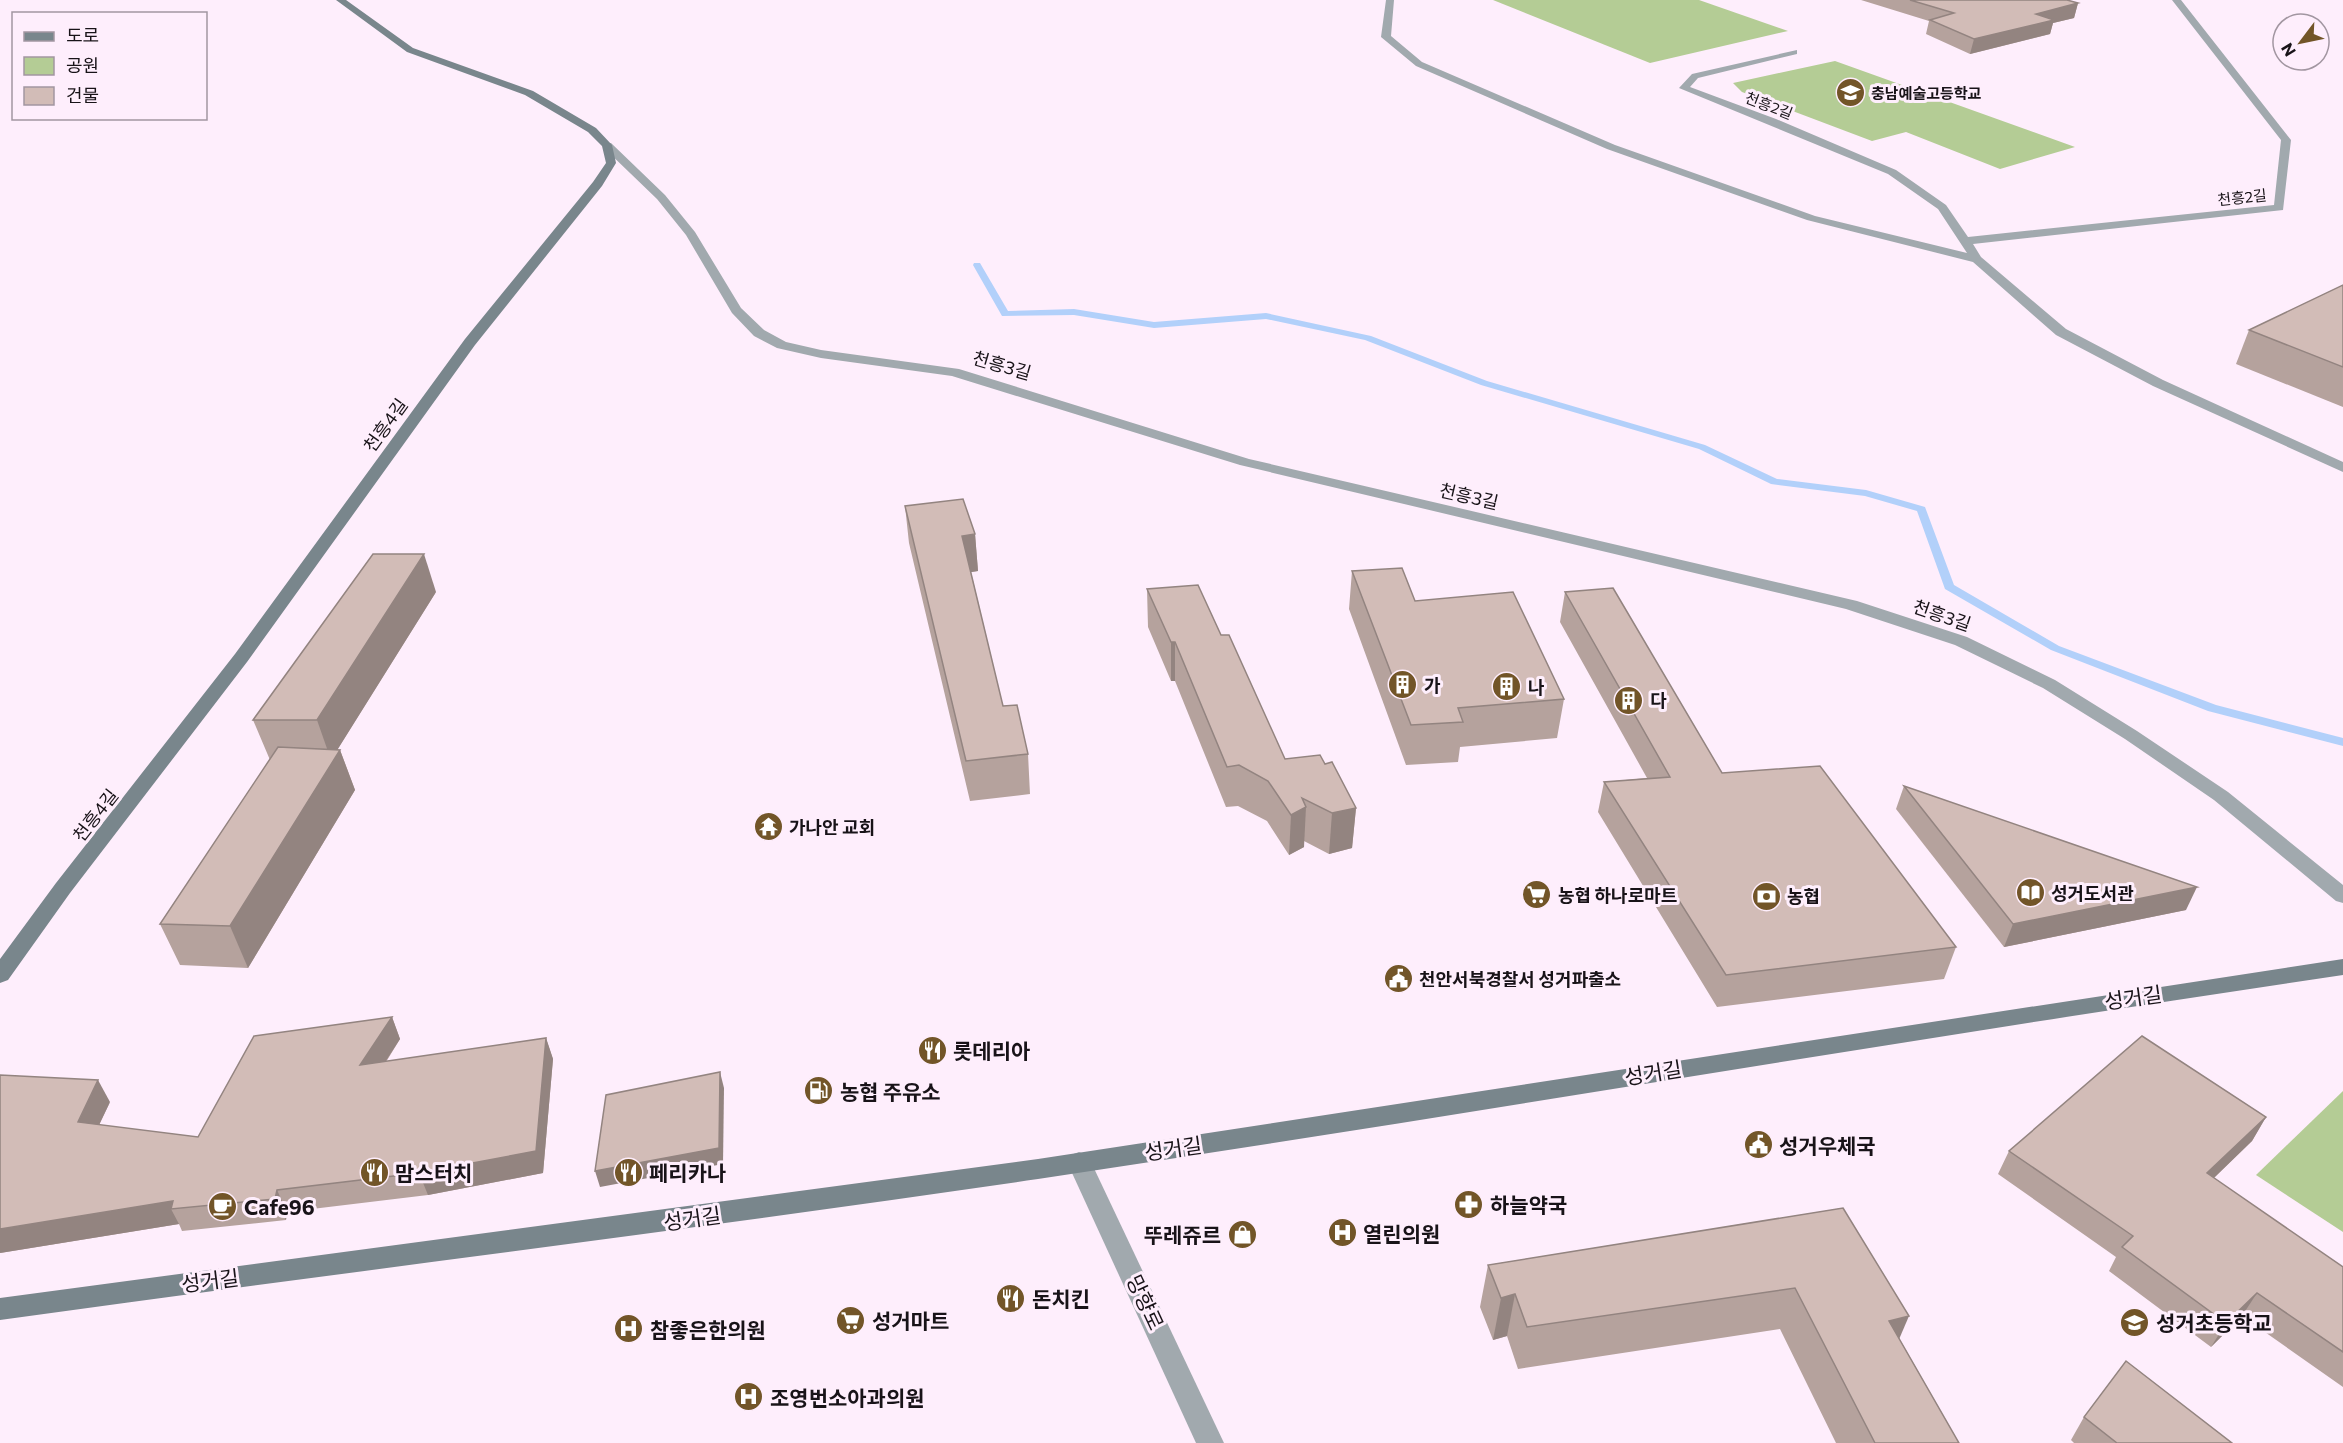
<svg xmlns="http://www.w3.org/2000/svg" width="2343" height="1443" font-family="Commissioner,'Noto Sans KR',sans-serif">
<rect width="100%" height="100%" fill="#feeefc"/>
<g fill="#b4cc95">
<polygon points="1493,0 1699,0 1788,31 1650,63"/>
<polygon points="1835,61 2075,147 2000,169 1906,132 1872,141 1742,92 1733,83"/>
<polygon points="2343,1091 2343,1232 2256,1175"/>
</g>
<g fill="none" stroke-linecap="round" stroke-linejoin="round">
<polygon fill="#b2d0fa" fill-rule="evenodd" points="974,263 980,263 1008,311 1074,309 1154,322 1266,313 1371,336 1487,381 1705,445 1777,479 1866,490 1925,507 1954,585 2059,646 2216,705 2343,738 2343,746 2208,711 2051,650 1945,589 1917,511 1865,496 1771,484 1699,449 1481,385 1365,340 1266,319 1154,328 1074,315 1002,316 973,265"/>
<g fill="#a1a9ae" fill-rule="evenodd">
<polygon points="1386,0 1394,0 1391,36 1422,62 1615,145 1815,216 1967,253 1938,209 1888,174 1679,88 1692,74 1797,50 1797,54 1698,78 1690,87 1776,119 1896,170 1946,205 1968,237 2274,205 2281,140 2172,0 2181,0 2291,140 2283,210 1973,244 1981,257 2066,329 2163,380 2343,462 2343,472 2153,386 2056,335 1973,262 1807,220 1607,149 1416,66 1381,37"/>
<polygon points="603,143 611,143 665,195 695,232 741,308 764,330 786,342 821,350 959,369 1249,459 1857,601 1967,637 2055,680 2137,731 2228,792 2343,885 2343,903 2336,901 2214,800 2125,739 2043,688 1955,645 1846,609 1240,465 952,376 821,358 777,348 754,336 732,313 686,235 657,199 603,147"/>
<polygon points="1079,1152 1087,1155 1091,1162 1224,1443 1196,1443 1067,1162 1071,1155"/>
</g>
<g fill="#79868c" fill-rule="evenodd">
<polygon points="336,0 346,0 413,48 533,91 596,128 612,145 616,163 602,186 475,345 247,662 70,893 8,980 0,983 0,959 56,883 235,654 465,339 593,182 606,163 602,146 588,132 525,95 407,52"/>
<path d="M2343,959v16c-436,64 -870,139 -1305,204 -346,51 -692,93 -1038,141v-22l1038,-139z"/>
</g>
</g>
<g fill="#b5a29d">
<polygon points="1861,0 2067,0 2078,3 2074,18 2053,23 2050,34 1970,54 1926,34 1929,21"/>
<polygon points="2343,285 2343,407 2236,364 2249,330"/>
<polygon points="905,506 975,534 978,571 971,572 1003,706 1028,754 1030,794 970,801 909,543"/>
<polygon points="1352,571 1415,601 1564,699 1557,738 1460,747 1458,762 1406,765 1349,609"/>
<polygon points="1147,589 1221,635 1285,759 1325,764 1356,808 1352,848 1329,854 1304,841 1304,847 1289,855 1267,821 1238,806 1226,807 1175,681 1171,681 1148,627"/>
<polygon points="436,592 337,750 340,750 355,790 248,968 180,965 160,924 270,760 253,720"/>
<polygon points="1565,592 1722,773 1956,947 1944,979 1717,1007 1598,812 1604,782 1647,778 1560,622"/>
<polygon points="1904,786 2186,910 2004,947 1896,809"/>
<polygon points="392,1017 400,1039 386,1062 546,1038 553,1059 543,1173 428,1195 287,1212 286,1220 182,1231 179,1224 0,1253 110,1102 99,1125 198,1137"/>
<polygon points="2266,1117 2252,1141 2214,1178 2343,1267 2343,1387 2242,1316 2211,1347 2109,1271 2116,1257 1998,1174 2009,1151"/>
<polygon points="1843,1208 1899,1338 1959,1443 1836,1443 1780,1329 1518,1369 1507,1336 1493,1340 1480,1307 1488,1265"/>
<polygon points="2084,1417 2232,1443 2074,1443 2071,1440"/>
</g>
<g fill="#938480">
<polygon points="2078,3 2074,18 2053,23 2050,34 1970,54 1974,39 2036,14"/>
<polygon points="975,534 978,571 965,573 962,536"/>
<polygon points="424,554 436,592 331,760 317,720"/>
<rect x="1171" y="642" width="4" height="39"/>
<polygon points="340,750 355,790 248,968 230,926"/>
<polygon points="1306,807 1304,847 1289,855 1291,815"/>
<polygon points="1356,808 1352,848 1329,854 1332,813"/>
<polygon points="2197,887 2186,910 2004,947 2013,924"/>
<polygon points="392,1017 400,1039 369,1087 360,1065"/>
<polygon points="546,1038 553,1059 543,1173 428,1195 419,1173"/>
<polygon points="720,1072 724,1088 723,1164 600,1187 595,1171"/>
<polygon points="98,1080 110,1102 90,1144 78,1122"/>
<polygon points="2266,1117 2252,1141 2194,1197 2207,1173"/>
<polygon points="277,1190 287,1212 286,1220 275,1199"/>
<polygon points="173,1201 171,1209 179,1224 0,1253 0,1229"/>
<polygon points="2257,1293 2242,1316 2211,1347 2226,1323"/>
<polygon points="1515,1294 1507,1336 1493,1340 1501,1298"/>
<polygon points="1909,1316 1891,1358 1889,1321"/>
</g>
<g fill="#d2bcb7" stroke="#938480" stroke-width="1.5">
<polygon points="1910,0 2067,0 2078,3 2036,14 2054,20 1974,39 1930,20 1954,13"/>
<polygon points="2343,285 2343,367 2249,330"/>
<polygon points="963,499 975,534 962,536 1003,706 1017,705 1028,754 966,761 905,506"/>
<polygon points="373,554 424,554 317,720 253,720"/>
<polygon points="1402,568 1415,601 1513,592 1564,699 1458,708 1463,722 1411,725 1352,571"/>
<polygon points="1198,585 1221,635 1229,635 1285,759 1320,755 1325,764 1332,762 1356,808 1332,813 1302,798 1306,807 1291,815 1268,781 1239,765 1227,767 1175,642 1171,642 1147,589"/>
<polygon points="1613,588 1722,773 1820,766 1956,947 1726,975 1604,782 1670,777 1565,592"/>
<polygon points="278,747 340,750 230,926 160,924"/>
<polygon points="1904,786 2197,887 2013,924"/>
<polygon points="392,1017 360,1065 546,1038 536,1151 419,1173 277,1190 275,1199 171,1209 173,1201 0,1229 0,1075 98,1080 78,1122 198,1137 254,1036"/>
<polygon points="2142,1036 2266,1117 2207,1173 2343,1267 2343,1352 2257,1293 2226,1323 2122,1247 2133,1236 2009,1151"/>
<polygon points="720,1072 719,1148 595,1171 606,1095"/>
<polygon points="1843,1208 1909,1316 1889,1321 1959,1443 1875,1443 1795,1288 1527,1327 1515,1294 1501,1298 1488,1265"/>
<polygon points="2126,1361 2232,1443 2117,1443 2084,1417"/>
</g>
<defs>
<symbol id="school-disc" viewBox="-11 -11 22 22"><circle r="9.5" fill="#725528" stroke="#feeefc"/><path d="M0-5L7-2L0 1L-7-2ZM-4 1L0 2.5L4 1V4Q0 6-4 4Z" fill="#fff"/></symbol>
<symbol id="building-disc" viewBox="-11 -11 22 22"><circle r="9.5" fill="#725528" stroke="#feeefc"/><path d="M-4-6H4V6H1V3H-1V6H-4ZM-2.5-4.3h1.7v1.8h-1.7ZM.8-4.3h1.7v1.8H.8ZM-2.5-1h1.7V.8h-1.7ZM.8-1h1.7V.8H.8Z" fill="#fff"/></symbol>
<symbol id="temple-disc" viewBox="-11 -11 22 22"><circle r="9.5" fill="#725528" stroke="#feeefc"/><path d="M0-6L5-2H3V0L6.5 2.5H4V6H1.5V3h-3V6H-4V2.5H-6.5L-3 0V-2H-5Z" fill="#fff"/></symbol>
<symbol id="library-disc" viewBox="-11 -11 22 22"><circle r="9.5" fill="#725528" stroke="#feeefc"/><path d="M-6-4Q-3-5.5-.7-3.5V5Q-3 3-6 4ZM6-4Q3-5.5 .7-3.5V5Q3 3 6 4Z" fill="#fff"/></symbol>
<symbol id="supermarket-disc" viewBox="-11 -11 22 22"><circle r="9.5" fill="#725528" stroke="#feeefc"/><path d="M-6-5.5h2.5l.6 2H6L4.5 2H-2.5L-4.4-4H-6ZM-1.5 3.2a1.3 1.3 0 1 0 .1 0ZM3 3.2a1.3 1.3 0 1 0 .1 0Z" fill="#fff"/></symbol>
<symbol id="bank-disc" viewBox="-11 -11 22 22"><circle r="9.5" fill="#725528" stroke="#feeefc"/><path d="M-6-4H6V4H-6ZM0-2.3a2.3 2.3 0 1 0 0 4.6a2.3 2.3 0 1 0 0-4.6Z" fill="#fff"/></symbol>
<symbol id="civic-disc" viewBox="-11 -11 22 22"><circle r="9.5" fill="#725528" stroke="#feeefc"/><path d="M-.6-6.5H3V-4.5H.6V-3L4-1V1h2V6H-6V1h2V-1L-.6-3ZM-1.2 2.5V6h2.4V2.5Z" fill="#fff"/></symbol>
<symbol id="restaurant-disc" viewBox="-11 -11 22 22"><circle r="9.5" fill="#725528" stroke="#feeefc"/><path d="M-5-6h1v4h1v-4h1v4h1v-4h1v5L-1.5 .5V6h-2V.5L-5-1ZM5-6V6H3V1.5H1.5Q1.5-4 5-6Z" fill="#fff"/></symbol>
<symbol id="fuel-disc" viewBox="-11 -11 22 22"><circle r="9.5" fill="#725528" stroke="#feeefc"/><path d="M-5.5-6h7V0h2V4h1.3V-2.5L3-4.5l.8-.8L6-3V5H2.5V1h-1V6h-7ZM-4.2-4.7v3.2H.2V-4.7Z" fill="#fff"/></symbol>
<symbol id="pharmacy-disc" viewBox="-11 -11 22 22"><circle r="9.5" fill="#725528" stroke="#feeefc"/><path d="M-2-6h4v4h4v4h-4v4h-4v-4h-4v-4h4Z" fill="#fff"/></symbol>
<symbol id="cafe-disc" viewBox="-11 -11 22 22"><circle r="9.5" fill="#725528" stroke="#feeefc"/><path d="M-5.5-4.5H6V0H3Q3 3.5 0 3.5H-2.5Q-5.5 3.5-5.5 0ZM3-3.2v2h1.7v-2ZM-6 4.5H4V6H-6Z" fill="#fff"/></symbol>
<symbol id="hospital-disc" viewBox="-11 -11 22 22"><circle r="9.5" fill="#725528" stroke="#feeefc"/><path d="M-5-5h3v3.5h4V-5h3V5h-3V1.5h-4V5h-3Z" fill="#fff"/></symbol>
<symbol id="shop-disc" viewBox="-11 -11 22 22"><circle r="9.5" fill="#725528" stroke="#feeefc"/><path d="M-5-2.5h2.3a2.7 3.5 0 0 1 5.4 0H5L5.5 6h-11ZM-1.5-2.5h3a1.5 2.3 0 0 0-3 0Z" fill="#fff"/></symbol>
</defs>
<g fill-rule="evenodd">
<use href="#school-disc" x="1834" y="76" width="33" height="33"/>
<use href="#building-disc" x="1386" y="668" width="33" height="33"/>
<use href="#building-disc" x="1490" y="670" width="33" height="33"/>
<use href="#building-disc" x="1612" y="684" width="33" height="33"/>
<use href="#temple-disc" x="752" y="810" width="33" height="33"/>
<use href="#library-disc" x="2014" y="876" width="33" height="33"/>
<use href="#supermarket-disc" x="1520" y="878" width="33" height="33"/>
<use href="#bank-disc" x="1750" y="880" width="33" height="33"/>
<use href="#civic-disc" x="1382" y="962" width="33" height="33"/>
<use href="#restaurant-disc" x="916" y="1034" width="33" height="33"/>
<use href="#fuel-disc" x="802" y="1074" width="33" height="33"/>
<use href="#civic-disc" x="1742" y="1128" width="33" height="33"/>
<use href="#restaurant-disc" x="358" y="1156" width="33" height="33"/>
<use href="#restaurant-disc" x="612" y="1156" width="33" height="33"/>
<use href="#pharmacy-disc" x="1452" y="1188" width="33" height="33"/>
<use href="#cafe-disc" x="206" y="1190" width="33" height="33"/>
<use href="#hospital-disc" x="1326" y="1216" width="33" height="33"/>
<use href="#shop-disc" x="1226" y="1218" width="33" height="33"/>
<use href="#restaurant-disc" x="994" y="1282" width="33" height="33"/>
<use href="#supermarket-disc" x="834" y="1304" width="33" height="33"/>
<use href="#school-disc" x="2118" y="1306" width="33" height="33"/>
<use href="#hospital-disc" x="612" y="1312" width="33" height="33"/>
<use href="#hospital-disc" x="732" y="1380" width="33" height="33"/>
</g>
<g text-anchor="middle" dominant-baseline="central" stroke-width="6" stroke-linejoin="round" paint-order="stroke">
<g font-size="15" font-weight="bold" fill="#181318" stroke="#feeefc" text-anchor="start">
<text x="1871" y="93">충남예술고등학교</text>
</g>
<g font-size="15" fill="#181318" stroke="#feeefc">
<text transform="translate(1769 105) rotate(21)">천흥2길</text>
<text transform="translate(2242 197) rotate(-6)">천흥2길</text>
</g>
<g font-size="18" fill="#181318" stroke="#feeefc">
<text transform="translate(1002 365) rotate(16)">천흥3길</text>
<text transform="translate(385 425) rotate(-54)">천흥4길</text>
<text transform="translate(1469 496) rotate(13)">천흥3길</text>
<text transform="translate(1942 615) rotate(19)">천흥3길</text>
<text transform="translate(95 815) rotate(-52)">천흥4길</text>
</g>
<g font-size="18" font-weight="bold" fill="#181318" stroke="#feeefc" text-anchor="start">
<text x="1424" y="685">가</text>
<text x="1528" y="687">나</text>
<text x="1650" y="700">다</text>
<text x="789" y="827">가나안 교회</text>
<text x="2051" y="893">성거도서관</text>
<text x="1558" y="895">농협 하나로마트</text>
<text x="1787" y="896">농협</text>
<text x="1419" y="979">천안서북경찰서 성거파출소</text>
</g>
<g font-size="21" fill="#181318" stroke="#feeefc">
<text transform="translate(2133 997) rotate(-8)">성거길</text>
<text transform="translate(1653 1072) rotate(-9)">성거길</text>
<text transform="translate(1173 1148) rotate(-8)">성거길</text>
<text transform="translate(692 1218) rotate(-8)">성거길</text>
<text transform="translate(210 1280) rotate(-7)">성거길</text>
<text transform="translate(1146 1302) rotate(65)">망향로</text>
</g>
<g font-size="21" font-weight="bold" fill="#181318" stroke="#feeefc" text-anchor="start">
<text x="953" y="1050">롯데리아</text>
<text x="840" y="1091">농협 주유소</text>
<text x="1779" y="1145">성거우체국</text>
<text x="395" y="1172">맘스터치</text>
<text x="649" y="1172">페리카나</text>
<text x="1490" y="1204">하늘약국</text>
<text x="244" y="1206">Cafe96</text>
<text x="1363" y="1233">열린의원</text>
<text x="1221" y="1234" text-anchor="end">뚜레쥬르</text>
<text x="1032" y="1298">돈치킨</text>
<text x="872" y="1320">성거마트</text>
<text x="2156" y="1322">성거초등학교</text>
<text x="650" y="1329">참좋은한의원</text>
<text x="770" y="1397">조영번소아과의원</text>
</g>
</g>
<rect x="12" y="12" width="195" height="108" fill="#feeefc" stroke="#a296a1" stroke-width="1.5"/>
<rect x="24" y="32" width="30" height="9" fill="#79868c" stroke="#a296a1" stroke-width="1.5"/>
<text x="66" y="42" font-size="18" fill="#181318">도로</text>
<rect x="24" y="57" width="30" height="18" fill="#b4cc95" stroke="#a296a1" stroke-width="1.5"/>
<text x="66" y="72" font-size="18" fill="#181318">공원</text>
<rect x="24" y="87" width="30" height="18" fill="#d2bcb7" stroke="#a296a1" stroke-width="1.5"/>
<text x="66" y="102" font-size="18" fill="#181318">건물</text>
<g transform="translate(2301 42) rotate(238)"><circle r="28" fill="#feeefc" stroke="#a296a1" stroke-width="1.5"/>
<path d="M0-4.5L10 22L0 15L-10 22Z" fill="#725528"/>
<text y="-9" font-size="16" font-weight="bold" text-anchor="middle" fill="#181318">N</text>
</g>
</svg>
